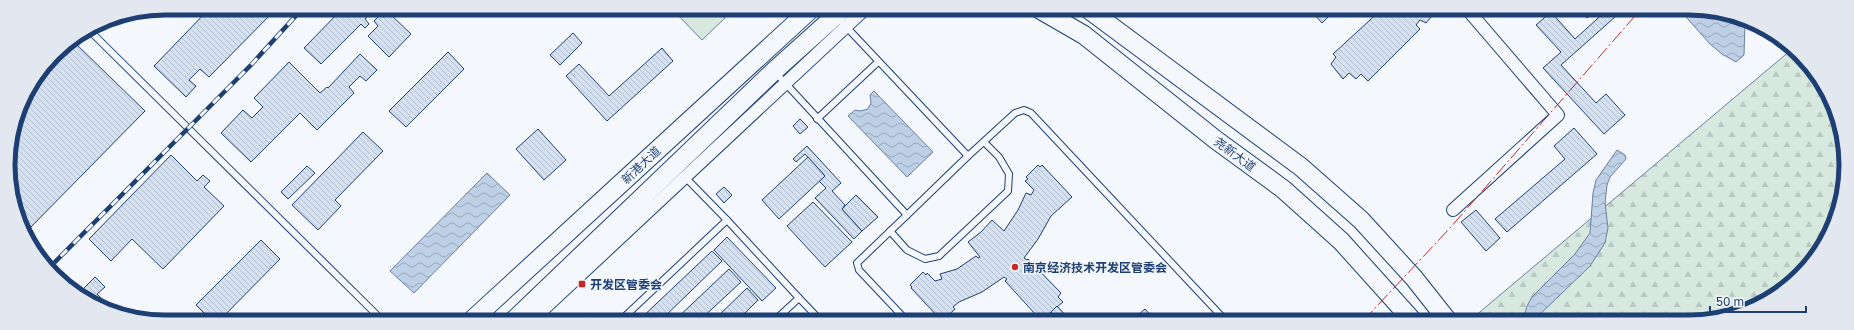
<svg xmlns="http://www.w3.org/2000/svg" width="1854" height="330" font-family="'Golos Text','Noto Sans SC',sans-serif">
<defs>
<pattern id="forest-firs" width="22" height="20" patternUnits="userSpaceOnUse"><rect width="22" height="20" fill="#d7e8df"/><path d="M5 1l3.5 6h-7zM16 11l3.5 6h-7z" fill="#b8c8c3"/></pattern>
<pattern id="water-waves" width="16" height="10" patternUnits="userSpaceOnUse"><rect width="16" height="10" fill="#bed0e5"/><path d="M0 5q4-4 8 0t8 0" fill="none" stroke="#9aaabe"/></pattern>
<pattern id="building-back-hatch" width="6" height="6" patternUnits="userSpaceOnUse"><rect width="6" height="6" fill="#d5e0f0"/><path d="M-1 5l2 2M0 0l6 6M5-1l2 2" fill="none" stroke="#b6c1d1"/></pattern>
</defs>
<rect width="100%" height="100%" fill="#f4f7fb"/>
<polygon fill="url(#forest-firs)" stroke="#687fa3" points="1791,50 1813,69 1841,124 1845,185 1830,234 1800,276 1749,310 1699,322 1468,322"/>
<polygon fill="#d7e8df" stroke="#687fa3" points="671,8 715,8 725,18 702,40"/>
<g fill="url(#water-waves)" stroke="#687fa3">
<polygon points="1679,9 1709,9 1745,22 1744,55 1736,62 1722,54 1710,44"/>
<polygon points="874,91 933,152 907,177 848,116 855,110 860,111 868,109 871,103 870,95"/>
<polygon points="1617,150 1625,155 1626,159 1610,177 1607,185 1605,203 1608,228 1605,243 1590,266 1533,321 1527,321 1524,317 1527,306 1532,297 1575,254 1590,233 1593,193 1596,180"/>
<polygon points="487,173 510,195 414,293 390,271"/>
</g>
<g fill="url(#building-back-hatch)" stroke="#1d3f73">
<polygon points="210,8 277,8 209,77 200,69 189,80 196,86 186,97 154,66"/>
<polygon points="343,8 376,8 365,19 369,24 365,28 361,24 321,64 304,48"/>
<polygon points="1311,9 1336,9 1322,23 1312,12 1313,11"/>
<polygon points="1382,9 1438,9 1426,23 1420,20 1416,25 1420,29 1368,81 1361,74 1356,79 1349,73 1343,79 1331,64 1336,57 1333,54"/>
<polygon points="1579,9 1597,9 1587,18"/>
<polygon points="1607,10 1615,17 1561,65 1596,103 1606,94 1625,115 1604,134 1543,68 1561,52 1536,25 1551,12 1575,39"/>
<polygon points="384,11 388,15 390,14 411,34 389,57 368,36 378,26 374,21"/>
<polygon points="573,33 582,43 560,65 550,55"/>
<polygon points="73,41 145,111 26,232 16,215 8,155 20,105 54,54"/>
<polygon points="662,48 673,61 607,121 566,76 579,64 609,96"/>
<polygon points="448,52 464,69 406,127 389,111"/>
<polygon points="360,54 377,70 366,81 360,76 349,87 354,93 317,130 300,113 251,162 221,133 243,110 252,118 263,107 254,98 289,62 320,93 327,87 328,88"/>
<polygon points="800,119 808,127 800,134 793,126"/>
<polygon points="1574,128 1597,154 1507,232 1495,219 1565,159 1554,146"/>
<polygon points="538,129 566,160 544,180 516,149"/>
<polygon points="363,132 383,151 335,200 341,206 318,230 292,205"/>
<polygon points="807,146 841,183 832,191 845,205 842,209 862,231 854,239 815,198 826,188 819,181 825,176 805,154 796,162 793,159"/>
<polygon points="171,155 197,181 203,175 210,181 204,187 224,206 163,269 132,239 111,261 89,239"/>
<polygon points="808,157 825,176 779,219 762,200"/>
<polygon points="1038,165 1040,167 1042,165 1072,197 1051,216 1038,239 1024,258 1027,260 1028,259 1061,293 1058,297 1063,302 1051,312 1046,319 1039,313 1037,316 1005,281 1007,279 1004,277 982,292 959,302 953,307 955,309 943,320 940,319 911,288 912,287 910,285 923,272 926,275 927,273 935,281 942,279 940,274 957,269 976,256 978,258 980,257 968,242 981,232 992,220 1004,231 1018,210 1026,193 1031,195 1034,190 1025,181 1028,179 1026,177"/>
<polygon points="307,166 315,173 288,199 281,192"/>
<polygon points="724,187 732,195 724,203 716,194"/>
<polygon points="856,195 878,217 862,231 842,209"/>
<polygon points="813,202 852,242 825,267 787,226"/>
<polygon points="1476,210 1500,238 1486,251 1461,222"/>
<polygon points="727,237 776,288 762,301 714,250"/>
<polygon points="261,240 280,259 219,321 212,321 196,305"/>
<polygon points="712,251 722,261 660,321 638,321"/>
<polygon points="729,269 741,282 699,321 674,321"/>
<polygon points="95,277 105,287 97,294 114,310 87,301 78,294"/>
<polygon points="747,288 758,300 737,321 713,321"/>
<polygon points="1057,306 1071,321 1059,321 1051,312"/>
<polygon points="1145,309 1156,321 1131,321"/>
<polygon points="592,313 599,321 583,321"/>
</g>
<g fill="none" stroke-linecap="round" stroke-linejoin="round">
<defs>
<g id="service">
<polyline points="836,16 968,156 1015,113 1024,110 1031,113 1226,321"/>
<polyline points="89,30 383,321"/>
<polyline points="775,72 907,215 857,263 859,270 907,321"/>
<polyline points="817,119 878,62"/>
<polyline points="907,215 968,156"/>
<polyline points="727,220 799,298 774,321"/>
<polyline points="890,231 907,250 925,259 939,256 1008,191 1009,174 999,157 984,142"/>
<polyline points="799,298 821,321"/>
<polyline points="620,321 727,220 684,176"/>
</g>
<g id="minor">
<polyline points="1453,210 1558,115 1467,9"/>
<polyline points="531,321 865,9"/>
</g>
<g id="primary">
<polyline points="1039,9 1084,35 1216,140 1283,189 1341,241 1413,321"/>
<polyline points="1088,9 1301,167 1361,220 1414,278 1448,321"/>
<polyline points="471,321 811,9"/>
<polyline points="513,321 774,71 843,9"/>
</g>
</defs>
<use href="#service" stroke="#1d3f73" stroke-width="8"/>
<use href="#minor" stroke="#1d3f73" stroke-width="14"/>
<use href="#primary" stroke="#1d3f73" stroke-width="20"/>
<use href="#service" stroke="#f4f7fb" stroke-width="6"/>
<use href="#minor" stroke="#f4f7fb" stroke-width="12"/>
<use href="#primary" stroke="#f4f7fb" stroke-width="18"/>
<defs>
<polyline id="rail" points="48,269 251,65 303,8"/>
</defs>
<use href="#rail" stroke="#1d3f73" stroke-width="4.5"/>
<use href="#rail" stroke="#f4f7fb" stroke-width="3" stroke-dasharray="9" stroke-linecap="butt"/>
<polyline stroke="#c62828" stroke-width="1" stroke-dasharray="14 3 2 3" stroke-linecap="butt" points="1363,321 1450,228 1641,9"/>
</g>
<g fill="#c62828" stroke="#f4f7fb" stroke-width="1.5">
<circle cx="1015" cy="267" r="4"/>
<rect x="578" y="280" width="8" height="8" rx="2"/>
</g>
<g text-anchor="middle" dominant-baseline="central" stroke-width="3" stroke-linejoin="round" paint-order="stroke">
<g font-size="12" fill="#1d3f73" stroke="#f4f7fb">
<text transform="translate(1235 154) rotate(37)">尧新大道</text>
<text transform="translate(641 165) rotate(-43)">新港大道</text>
</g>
<g font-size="12" font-weight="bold" fill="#1d3f73" stroke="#f4f7fb" text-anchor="start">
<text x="1023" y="267">南京经济技术开发区管委会</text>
<text x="590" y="284">开发区管委会</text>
</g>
</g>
<path d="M0 0H1854V330H0ZM165 15H1689A150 150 0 0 1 1839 165V165A150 150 0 0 1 1689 315H165A150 150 0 0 1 15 165V165A150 150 0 0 1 165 15Z" fill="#e3e8f0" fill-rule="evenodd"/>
<path fill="none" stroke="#1d3f73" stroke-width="5" d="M165 15H1689A150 150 0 0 1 1839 165V165A150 150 0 0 1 1689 315H165A150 150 0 0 1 15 165V165A150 150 0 0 1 165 15Z"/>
<path d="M1710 306v6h96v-6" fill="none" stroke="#1d3f73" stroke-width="2"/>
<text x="1716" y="306" font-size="12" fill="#1d3f73" stroke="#f4f7fb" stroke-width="3" paint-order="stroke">50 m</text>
</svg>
